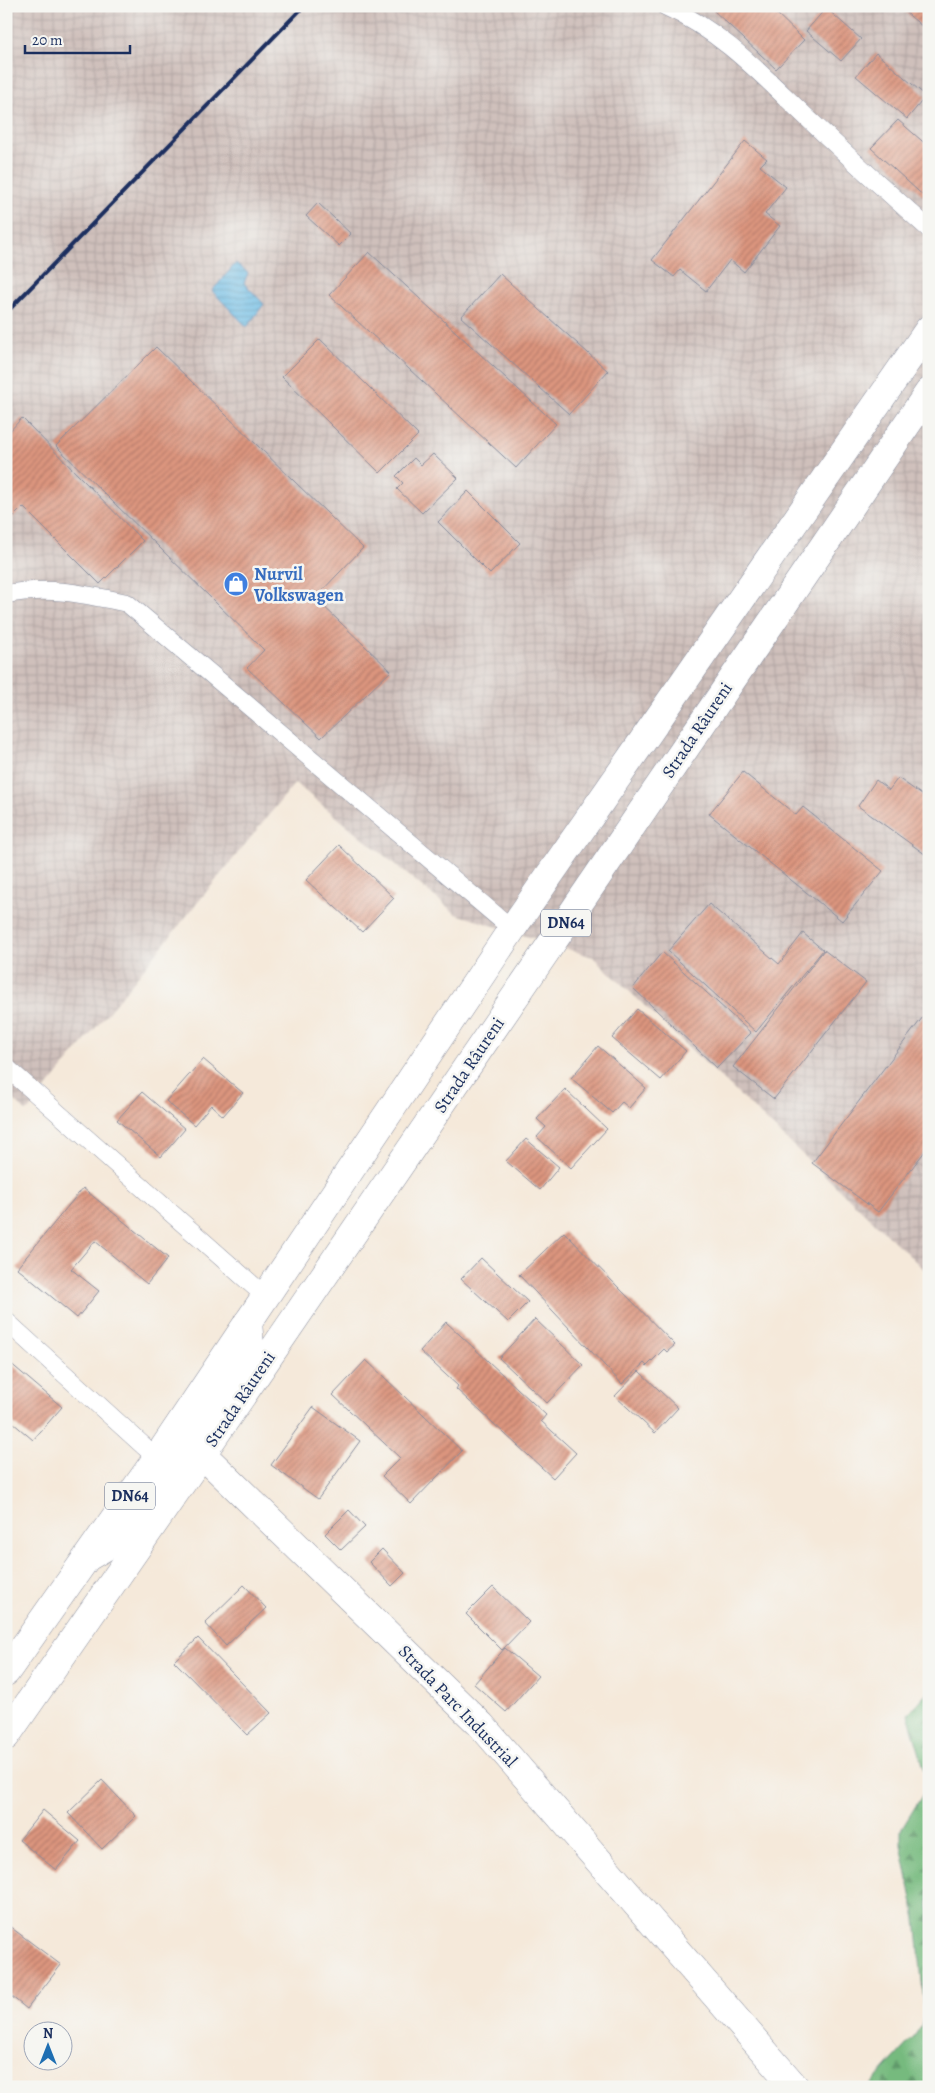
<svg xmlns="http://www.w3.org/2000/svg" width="935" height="2093" font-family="Alegreya,serif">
<defs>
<pattern id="industrial-grid" width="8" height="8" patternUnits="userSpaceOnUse" patternTransform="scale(1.25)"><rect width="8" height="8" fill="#cfc0bb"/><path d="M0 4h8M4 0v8" fill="none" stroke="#b1a5a3"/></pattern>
<pattern id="forest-firs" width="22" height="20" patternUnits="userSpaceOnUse" patternTransform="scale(1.25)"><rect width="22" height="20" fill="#76ba7e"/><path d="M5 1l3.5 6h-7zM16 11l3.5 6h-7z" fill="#60986a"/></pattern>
<pattern id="water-rules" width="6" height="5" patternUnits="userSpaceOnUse" patternTransform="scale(1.25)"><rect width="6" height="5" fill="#69bae4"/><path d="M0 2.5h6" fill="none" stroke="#5698bc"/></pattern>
<pattern id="building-hatch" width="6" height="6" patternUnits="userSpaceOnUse" patternTransform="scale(1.25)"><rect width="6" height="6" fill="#dc957e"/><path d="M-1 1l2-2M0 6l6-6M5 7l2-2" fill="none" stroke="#b27a6a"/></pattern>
</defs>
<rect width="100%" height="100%" fill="#f6f6f2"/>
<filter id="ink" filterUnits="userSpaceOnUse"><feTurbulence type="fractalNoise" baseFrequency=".02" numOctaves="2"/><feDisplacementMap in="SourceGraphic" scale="10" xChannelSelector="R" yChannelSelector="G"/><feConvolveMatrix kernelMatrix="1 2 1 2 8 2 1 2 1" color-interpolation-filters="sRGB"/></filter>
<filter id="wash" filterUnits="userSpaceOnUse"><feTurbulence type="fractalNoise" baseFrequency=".0096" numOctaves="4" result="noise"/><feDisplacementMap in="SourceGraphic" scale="20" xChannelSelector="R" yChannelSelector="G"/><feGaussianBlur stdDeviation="1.12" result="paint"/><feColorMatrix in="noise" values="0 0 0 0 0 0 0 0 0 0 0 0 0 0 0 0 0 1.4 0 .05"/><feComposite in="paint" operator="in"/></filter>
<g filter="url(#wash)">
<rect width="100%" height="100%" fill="#f5e9da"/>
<polygon fill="url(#industrial-grid)" points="6,6 929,6 929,1274 593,957 456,914 295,783 27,1112 6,1093"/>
<polygon fill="url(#forest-firs)" stroke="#48746e" points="929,1691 929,2087 868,2087 915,2035 921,2026 925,2013 916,1919 901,1845 901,1830 926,1789 926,1775 908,1714"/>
<polygon fill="url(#water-rules)" stroke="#4274a1" points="236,263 248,273 244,283 264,304 247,327 212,291"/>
<g id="blocks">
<g fill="url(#building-hatch)">
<polygon points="717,6 769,6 804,40 776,69 713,10"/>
<polygon points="898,6 929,6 929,32"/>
<polygon points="826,8 861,39 841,61 806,31"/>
<polygon points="876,53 926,96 907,119 856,76"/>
<polygon points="898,120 929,147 929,201 871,148"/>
<polygon points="745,141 767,159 760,166 786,187 765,214 780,226 744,272 730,260 706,291 680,270 674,277 652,260"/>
<polygon points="318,203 351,234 339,246 306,216"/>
<polygon points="369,252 556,424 516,468 329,295"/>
<polygon points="500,274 608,371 569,414 461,317"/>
<polygon points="320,339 418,435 380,473 282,377"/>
<polygon points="156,347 363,548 315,598 391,671 321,738 247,668 264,650 56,446"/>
<polygon points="22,418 143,541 100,584 23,507 6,524 6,435"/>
<polygon points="433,454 458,478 422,513 397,489 403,483 396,476 414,458 421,465"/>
<polygon points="468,491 520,543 490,574 438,522"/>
<polygon points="743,772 796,815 803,807 883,871 842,921 709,814"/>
<polygon points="898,778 929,800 929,857 858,806 876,780 889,790"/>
<polygon points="339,845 394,898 362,932 306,880"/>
<polygon points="709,904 779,964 803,933 823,950 756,1032 668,951"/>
<polygon points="824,950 866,982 774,1099 733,1067"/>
<polygon points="662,952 751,1033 717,1068 633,988"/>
<polygon points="637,1009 686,1051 661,1080 612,1038"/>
<polygon points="929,1009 929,1146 878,1212 812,1163"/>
<polygon points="598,1046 646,1088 629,1108 622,1102 612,1113 571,1078"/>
<polygon points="203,1059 243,1093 223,1116 211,1105 194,1125 166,1101"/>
<polygon points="565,1089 607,1129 571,1168 537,1137 546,1127 537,1119"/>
<polygon points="142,1092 185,1129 161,1157 117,1120"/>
<polygon points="526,1139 559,1167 540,1190 506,1161"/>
<polygon points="83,1188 168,1258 147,1284 95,1241 71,1269 99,1291 77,1318 17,1268"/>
<polygon points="564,1232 675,1345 667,1352 664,1349 647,1366 644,1363 622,1384 519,1275"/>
<polygon points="481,1258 528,1302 508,1322 461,1279"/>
<polygon points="535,1319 583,1365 547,1403 499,1358"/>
<polygon points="446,1322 546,1415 541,1421 576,1453 553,1478 456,1389 458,1386 420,1351"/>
<polygon points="366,1360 462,1451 411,1504 382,1476 400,1458 333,1395"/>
<polygon points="9,1362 62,1407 33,1440 6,1417 6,1365"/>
<polygon points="639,1371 678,1408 655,1433 615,1396"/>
<polygon points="313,1407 360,1441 318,1499 271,1465"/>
<polygon points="349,1510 365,1527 341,1550 325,1534"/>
<polygon points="382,1549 405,1573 392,1586 369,1562"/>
<polygon points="244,1585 266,1608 226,1646 205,1623"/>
<polygon points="493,1587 529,1622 502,1650 466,1614"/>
<polygon points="198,1638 271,1713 247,1735 174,1661"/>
<polygon points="505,1648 538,1676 506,1712 474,1684"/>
<polygon points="102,1780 136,1816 102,1849 68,1813"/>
<polygon points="43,1810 80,1841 56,1870 19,1840"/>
<polygon points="9,1926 61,1965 27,2009 6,1992 6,1930"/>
</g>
</g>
</g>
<g filter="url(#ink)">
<use href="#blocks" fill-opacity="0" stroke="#888c9c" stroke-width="1"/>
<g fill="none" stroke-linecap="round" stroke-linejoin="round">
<defs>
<g id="lane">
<path d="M665,6c61,27 103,76 151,120 37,35 75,69 113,103"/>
<path d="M6,594c44,-8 78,0 121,9l385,326"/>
<polyline points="6,1067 265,1296"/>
<polyline points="6,1321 157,1458"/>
</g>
<g id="street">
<polyline points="248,1322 250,1346 203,1419 196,1433 202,1454 481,1725 795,2087"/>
<polyline points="88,1557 122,1537 173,1460 181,1455 202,1454"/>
</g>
<g id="primary">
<polyline points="6,1672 157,1458 512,929 929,329"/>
<polyline points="6,1736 202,1454 929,392"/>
</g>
</defs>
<use href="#lane" stroke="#888c9c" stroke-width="19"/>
<use href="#street" stroke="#888c9c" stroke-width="29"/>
<use href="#primary" stroke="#888c9c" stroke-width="29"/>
<use href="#lane" stroke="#fff" stroke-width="18"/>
<use href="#street" stroke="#fff" stroke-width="28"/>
<use href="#primary" stroke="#fff" stroke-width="28"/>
<polyline stroke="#1b2f5e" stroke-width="4" points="6,313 304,6"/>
</g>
</g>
<defs>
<symbol id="shop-disc" viewBox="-11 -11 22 22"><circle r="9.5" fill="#3f7fe0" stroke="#f6f6f2"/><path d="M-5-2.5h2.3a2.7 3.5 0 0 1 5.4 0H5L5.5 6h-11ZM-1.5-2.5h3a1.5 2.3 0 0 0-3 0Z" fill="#fff"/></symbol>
</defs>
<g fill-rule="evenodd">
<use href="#shop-disc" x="222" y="570" width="28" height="28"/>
</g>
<g text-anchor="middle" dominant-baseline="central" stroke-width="5" stroke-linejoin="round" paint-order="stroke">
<g fill="#f6f6f2" stroke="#5d6b8a" stroke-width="1">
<rect x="541" y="909.5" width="50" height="27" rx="4"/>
<rect x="105" y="1482.5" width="50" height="27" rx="4"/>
</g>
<g font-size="16" font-weight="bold" fill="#1b2f5e">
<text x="566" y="923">DN64</text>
<text x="130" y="1496">DN64</text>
</g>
<g font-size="18" font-weight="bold" fill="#366cbe" stroke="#f6f6f2" text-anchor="start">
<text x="254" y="574">Nurvil<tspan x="254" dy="21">Volkswagen</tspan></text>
</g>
<g font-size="18" fill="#1b2f5e" stroke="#f6f6f2">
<text transform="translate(697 730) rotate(-56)">Strada Râureni</text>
<text transform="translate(469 1065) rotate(-56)">Strada Râureni</text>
<text transform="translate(240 1399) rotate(-56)">Strada Râureni</text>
<text transform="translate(458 1706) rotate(46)">Strada Parc Industrial</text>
</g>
</g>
<rect width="935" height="2093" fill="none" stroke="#f6f6f2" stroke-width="25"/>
<g transform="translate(48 2046)"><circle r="24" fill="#f6f6f2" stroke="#9ea6b7"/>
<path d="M0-4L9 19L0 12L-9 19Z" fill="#1f6fb2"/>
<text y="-8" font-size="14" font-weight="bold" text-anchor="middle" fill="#1b2f5e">N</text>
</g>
<path d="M25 45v8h105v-8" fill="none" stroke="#1b2f5e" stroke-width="2.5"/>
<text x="32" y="45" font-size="15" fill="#1b2f5e" stroke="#f6f6f2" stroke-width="4" paint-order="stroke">20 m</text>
</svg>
